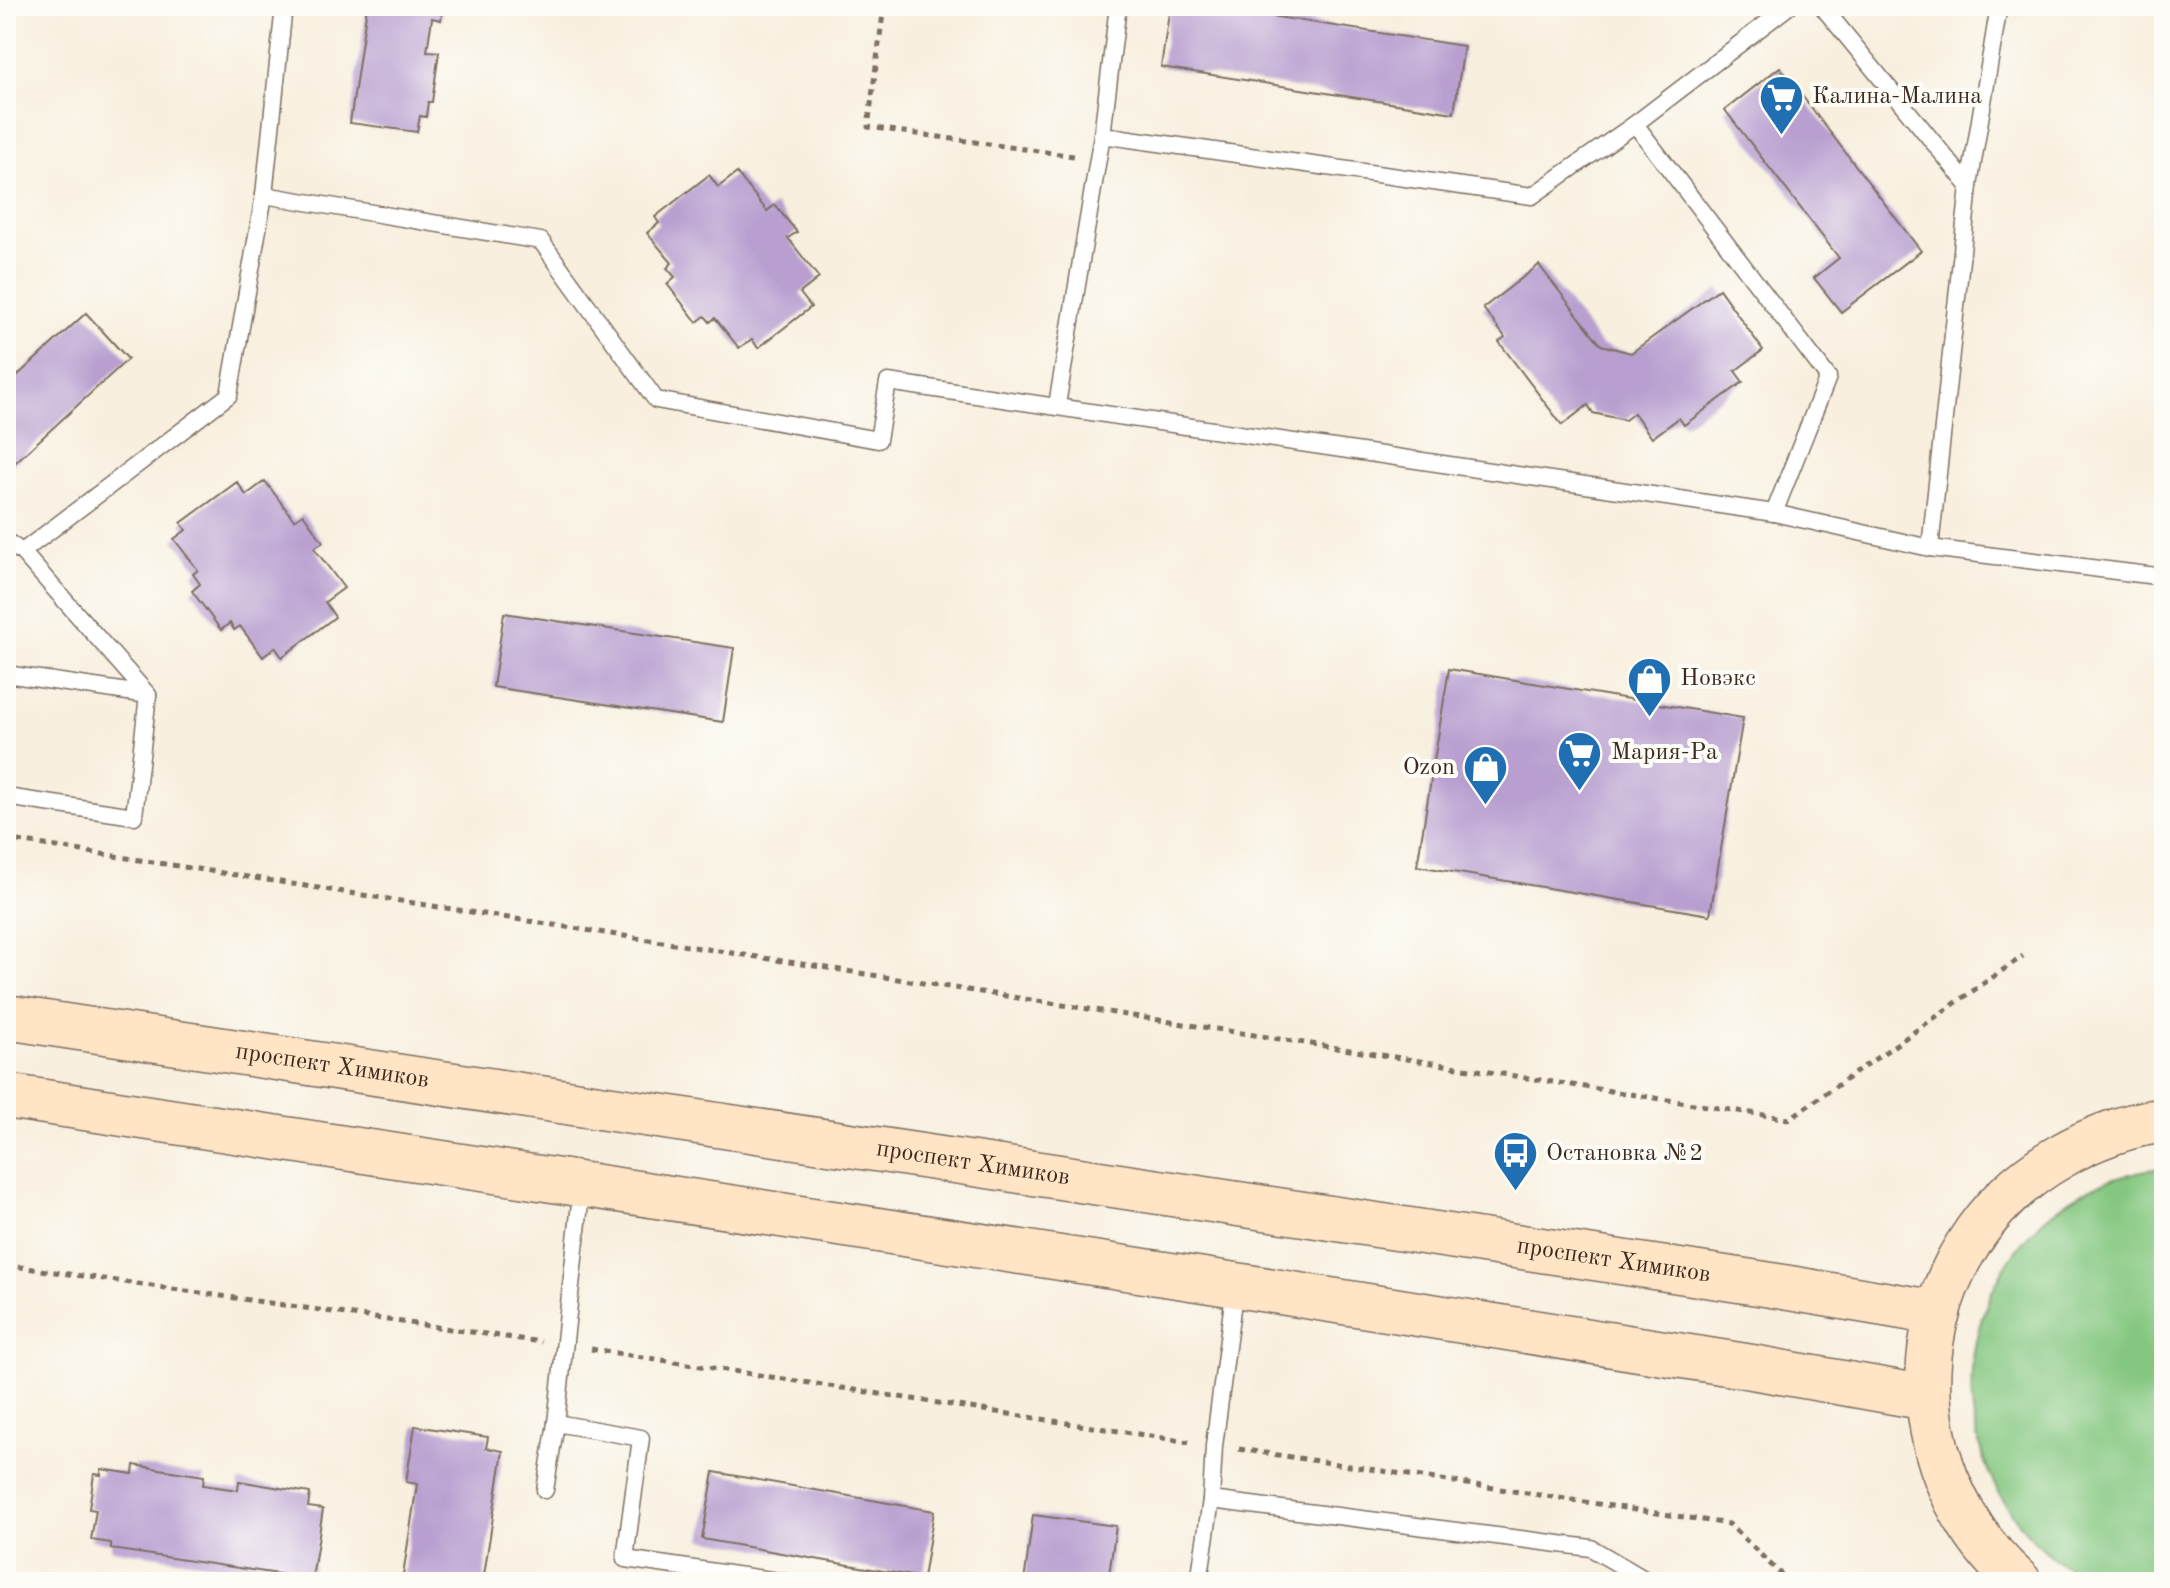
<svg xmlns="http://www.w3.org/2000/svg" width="2170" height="1588" font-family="'Old Standard TT',serif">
<rect width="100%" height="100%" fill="#fdfcf7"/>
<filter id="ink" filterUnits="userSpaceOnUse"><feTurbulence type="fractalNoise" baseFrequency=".0125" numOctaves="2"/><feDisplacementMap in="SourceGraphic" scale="16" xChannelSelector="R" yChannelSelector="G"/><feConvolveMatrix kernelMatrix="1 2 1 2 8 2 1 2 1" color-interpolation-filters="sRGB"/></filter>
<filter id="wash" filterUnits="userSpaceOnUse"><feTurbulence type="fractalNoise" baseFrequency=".006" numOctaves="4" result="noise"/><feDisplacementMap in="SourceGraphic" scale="32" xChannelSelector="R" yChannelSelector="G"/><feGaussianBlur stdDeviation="1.8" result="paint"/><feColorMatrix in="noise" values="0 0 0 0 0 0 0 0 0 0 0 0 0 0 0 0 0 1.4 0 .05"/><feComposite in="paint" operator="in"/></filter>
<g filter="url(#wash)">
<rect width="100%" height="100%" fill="#f8efde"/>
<path fill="#84c780" stroke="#60784f" stroke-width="2" d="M2164,1168v414c-19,0 -57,5 -73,-2 -33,-13 -62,-41 -82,-71 -90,-132 -10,-327 155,-341z"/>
<g id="blocks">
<g fill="#b89fd0">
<polygon points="367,6 443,6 441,20 432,18 427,51 439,52 432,102 428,102 426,117 420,116 417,132 350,123"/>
<polygon points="1170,6 1206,6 1464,46 1454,113 1161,67"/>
<polygon points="1780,67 1921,251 1841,312 1814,278 1839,258 1725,110"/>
<polygon points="737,173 767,211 775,205 797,232 788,238 819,278 800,293 811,307 758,348 752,339 739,348 715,318 710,322 705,316 697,322 667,284 675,277 667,268 672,263 647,233 659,223 655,217 709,175 718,187"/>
<polygon points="1539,265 1601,345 1631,353 1719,289 1763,350 1735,371 1743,382 1684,425 1679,418 1652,438 1634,413 1625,420 1593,413 1588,405 1562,425 1499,342 1505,337 1483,308"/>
<polygon points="86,313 128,359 6,471 6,386"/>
<polygon points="265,481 294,520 303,514 323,542 314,548 344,588 325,602 335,617 282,657 275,647 263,657 240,626 234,630 230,623 221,630 192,591 200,584 193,574 198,570 174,539 186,530 181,523 237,482 246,495"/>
<polygon points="504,613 734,648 723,722 493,687"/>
<polygon points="1449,669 1743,718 1710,915 1417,866"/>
<polygon points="415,1426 488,1437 486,1448 503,1451 483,1582 402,1582 417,1484 406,1482"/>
<polygon points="134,1465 204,1476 203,1485 238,1490 239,1481 310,1493 308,1507 323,1509 312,1579 111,1549 111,1543 91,1540 96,1510 89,1509 94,1474 101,1475 101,1469 133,1474"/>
<polygon points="714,1472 934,1511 923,1578 702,1539"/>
<polygon points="1033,1515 1116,1526 1108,1582 1024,1582"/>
</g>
</g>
</g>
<g filter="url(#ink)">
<use href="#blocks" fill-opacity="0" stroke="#7d6f61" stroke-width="2"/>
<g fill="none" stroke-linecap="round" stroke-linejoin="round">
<defs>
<g id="lane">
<polyline points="284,6 264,195 541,241 656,400 878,440 888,382 1774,513 1828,377 1635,124 1532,196 1102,135"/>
<polyline points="1822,6 1969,186"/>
<polyline points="1635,124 1789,6"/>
<polyline points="1057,405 1102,135 1118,6"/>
<polyline points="1774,513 1930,548 2164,577"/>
<polyline points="6,541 22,552"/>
<polyline points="1930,548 1969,186 1999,6"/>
<polyline points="6,674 148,695"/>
<polyline points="6,797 134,816 148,695 22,552 229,395 264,195"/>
<polyline points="556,1423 641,1438 625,1559 785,1582"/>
<polyline points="545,1490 556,1423 582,1185"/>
<polyline points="1211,1500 1591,1548 1649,1582"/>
<polyline points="1199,1582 1211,1500 1214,1446 1235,1286"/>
</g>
<g id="secondary">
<path id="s1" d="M6,1017l1759,267 173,29"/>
<polyline points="6,1096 1236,1285 1752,1367 1928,1398"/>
<path d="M2019,1582c-136,-121 -117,-336 42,-426 27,-16 72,-34 103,-35"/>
</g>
</defs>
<use href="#lane" stroke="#7d6f61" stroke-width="19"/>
<use href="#secondary" stroke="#7d6f61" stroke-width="47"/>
<g stroke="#7d6f61" stroke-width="5" stroke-dasharray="6 6" stroke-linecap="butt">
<polyline points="884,6 868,127 1074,156"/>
<polyline points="6,839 1789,1119 2023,956"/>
<polyline points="6,1265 541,1342"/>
<polyline points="591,1349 1189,1442"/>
<polyline points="1239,1449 1729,1524 1789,1582"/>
</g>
<use href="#lane" stroke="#fff" stroke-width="16"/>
<use href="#secondary" stroke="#ffe4c6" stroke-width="44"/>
</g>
</g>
<defs>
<symbol id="supermarket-pin" viewBox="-11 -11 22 30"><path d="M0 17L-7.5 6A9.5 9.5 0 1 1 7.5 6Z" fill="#1f6fb2" stroke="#fdfcf7"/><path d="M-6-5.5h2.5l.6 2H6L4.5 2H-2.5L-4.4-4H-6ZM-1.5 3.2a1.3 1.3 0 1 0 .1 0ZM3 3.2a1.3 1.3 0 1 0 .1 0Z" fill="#fff"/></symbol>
<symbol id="shop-pin" viewBox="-11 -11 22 30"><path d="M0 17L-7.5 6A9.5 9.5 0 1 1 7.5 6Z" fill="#1f6fb2" stroke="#fdfcf7"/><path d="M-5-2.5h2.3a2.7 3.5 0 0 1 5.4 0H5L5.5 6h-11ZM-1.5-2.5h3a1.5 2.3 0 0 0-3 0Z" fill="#fff"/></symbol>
<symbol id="bus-pin" viewBox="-11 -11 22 30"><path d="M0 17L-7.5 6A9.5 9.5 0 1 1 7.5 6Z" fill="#1f6fb2" stroke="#fdfcf7"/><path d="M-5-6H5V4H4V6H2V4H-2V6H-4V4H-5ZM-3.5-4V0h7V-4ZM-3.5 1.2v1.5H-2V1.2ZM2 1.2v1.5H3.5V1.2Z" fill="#fff"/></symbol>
</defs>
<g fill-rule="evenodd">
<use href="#supermarket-pin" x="1756" y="72" width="51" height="69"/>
<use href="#shop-pin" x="1624" y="654" width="51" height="69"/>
<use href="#supermarket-pin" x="1554" y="728" width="51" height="69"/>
<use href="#shop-pin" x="1460" y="742" width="51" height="69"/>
<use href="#bus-pin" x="1490" y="1128" width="51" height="69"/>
</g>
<g text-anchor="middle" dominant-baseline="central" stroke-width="8" stroke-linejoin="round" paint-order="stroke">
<g font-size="24" fill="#3b2a1e" stroke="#fdfcf7" text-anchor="start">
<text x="1812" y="97">Калина-Малина</text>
<text x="1680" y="679">Новэкс</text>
<text x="1611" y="753">Мария-Ра</text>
<text x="1455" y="768" text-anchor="end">Ozon</text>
<text x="1546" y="1154">Остановка №2</text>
</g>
<g font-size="24" fill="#3b2a1e" stroke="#fdfcf7">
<text stroke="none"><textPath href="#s1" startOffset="330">проспект Химиков</textPath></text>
<text stroke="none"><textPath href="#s1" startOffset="978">проспект Химиков</textPath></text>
<text stroke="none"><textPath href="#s1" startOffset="1626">проспект Химиков</textPath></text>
</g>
</g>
<rect width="2170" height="1588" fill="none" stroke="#fdfcf7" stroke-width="32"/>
</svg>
